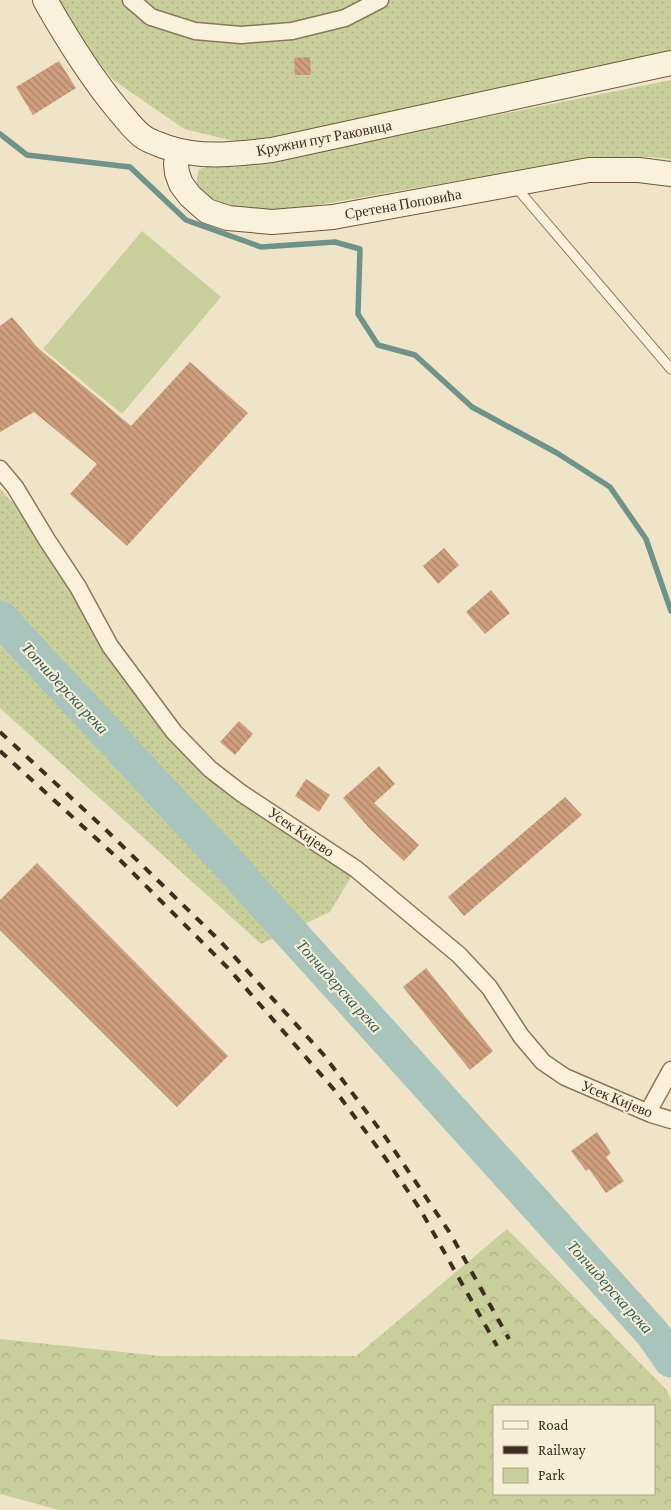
<svg xmlns="http://www.w3.org/2000/svg" width="671" height="1510" font-family="'Crimson Pro',serif">
<defs>
<pattern id="grass-dots" width="8" height="8" patternUnits="userSpaceOnUse" patternTransform="scale(1.25)"><rect width="8" height="8" fill="#c9cf9b"/><path d="M2 2h.1M6 6h.1" fill="none" stroke="#aeb285" stroke-width="1.8" stroke-linecap="round"/></pattern>
<pattern id="forest-crowns" width="20" height="18" patternUnits="userSpaceOnUse" patternTransform="scale(1.25)"><rect width="20" height="18" fill="#c9cf9b"/><path d="M2 6a3 3 0 1 1 6 0M12 15a3 3 0 1 1 6 0" fill="none" stroke="#aeb285"/></pattern>
<pattern id="building-back-hatch" width="6" height="6" patternUnits="userSpaceOnUse" patternTransform="scale(1.25)"><rect width="6" height="6" fill="#cf9f7d"/><path d="M-1 5l2 2M0 0l6 6M5-1l2 2" fill="none" stroke="#a98266"/></pattern>
</defs>
<rect width="100%" height="100%" fill="#f0e4c8"/>
<g fill="url(#grass-dots)">
<polygon points="55,0 671,0 671,63 272,150 184,129 112,79 69,25"/>
<path d="M671,80v79l-21,-2 -69,2 -309,54c-19,-4 -59,-6 -72,-21 -5,-6 -3,-15 -1,-23l13,-3 24,1 22,-4z"/>
<polygon points="0,489 47,540 110,646 210,769 356,869 330,912 261,944 0,708"/>
</g>
<path fill="url(#forest-crowns)" fill-rule="evenodd" d="M507,1229l160,161 4,10v110h-612l-59,-16v-155l160,17h196zM495,1406h160v88h-160z"/>
<polygon fill="#c9cf9b" points="142,231 221,297 122,414 43,349"/>
<g fill="none" stroke-linecap="round" stroke-linejoin="round">
<polyline stroke="#6f938a" stroke-width="5.5" points="0,134 27,155 130,167 186,220 261,247 335,242 360,249 358,314 378,345 415,355 472,407 557,453 610,487 646,539 671,611"/>
<polyline stroke="#a9c4bc" stroke-width="35" points="0,618 226,861 653,1334 671,1360"/>
</g>
<g fill="url(#building-back-hatch)">
<polygon points="310,57 311,75 295,75 294,58"/>
<polygon points="59,61 76,88 33,115 16,87"/>
<polygon points="12,317 38,348 131,426 190,362 248,413 127,546 70,494 97,464 34,412 0,432 0,326"/>
<polygon points="444,548 459,565 438,584 423,566"/>
<polygon points="491,590 510,613 485,634 466,612"/>
<polygon points="239,721 253,734 235,755 220,742"/>
<polygon points="379,766 395,784 374,803 419,845 404,861 370,829 343,798"/>
<polygon points="306,779 330,795 319,812 295,796"/>
<polygon points="565,797 582,815 464,916 448,897"/>
<polygon points="37,863 228,1056 177,1107 0,930 0,900"/>
<polygon points="426,968 493,1051 470,1070 403,987"/>
<polygon points="597,1132 611,1153 606,1157 624,1181 606,1193 589,1169 586,1171 571,1151"/>
</g>
<g fill="none" stroke-linecap="round" stroke-linejoin="round">
<defs>
<polyline id="lane" points="515,186 671,369"/>
<g id="street">
<polyline points="131,0 151,17 195,31 241,35 292,31 345,18 380,0"/>
<polyline points="0,469 15,487 47,540 78,587 110,646 174,732 210,769 241,793 356,869 459,955 489,987 521,1036 543,1062 565,1077 651,1114 671,1120"/>
<polyline points="648,1112 671,1070"/>
</g>
<g id="secondary">
<path d="M45,0c22,39 45,76 74,111 8,9 16,21 26,27 6,4 14,6 21,9 35,12 70,7 106,3l399,-87"/>
<polyline points="178,151 176,164 177,173 181,184 190,196 207,211 228,218 272,222 333,217 589,170 639,170 671,174"/>
</g>
</defs>
<use href="#lane" stroke="#8d765c" stroke-width="11"/>
<use href="#street" stroke="#8d765c" stroke-width="19"/>
<use href="#secondary" stroke="#6f573f" stroke-width="26"/>
<use href="#lane" stroke="#faf1dc" stroke-width="9"/>
<use href="#street" stroke="#faf1dc" stroke-width="16"/>
<use href="#secondary" stroke="#faf1dc" stroke-width="24"/>
<g stroke="#3d2e20" stroke-width="4" stroke-dasharray="9 9" stroke-linecap="butt">
<polyline points="0,732 105,829 221,942 323,1054 386,1138 450,1233 509,1339"/>
<polyline points="0,751 122,862 229,969 337,1093 386,1159 420,1209 497,1346"/>
</g>
</g>
<g text-anchor="middle" dominant-baseline="central" stroke-width="4" stroke-linejoin="round" paint-order="stroke">
<g font-size="15" fill="#3d2e20" stroke="#f7eed8">
<text transform="translate(324 138) rotate(-11)">Кружни пут Раковица</text>
<text transform="translate(403 204) rotate(-10)">Сретена Поповића</text>
<text transform="translate(301 832) rotate(34)">Усек Кијево</text>
<text transform="translate(617 1099) rotate(22)">Усек Кијево</text>
</g>
<g font-size="16" font-style="italic" fill="#2f5d5a" stroke="#f7eed8">
<text transform="translate(65 688) rotate(47)">Топчидерска река</text>
<text transform="translate(339 986) rotate(48)">Топчидерска река</text>
<text transform="translate(610 1287) rotate(48)">Топчидерска река</text>
</g>
</g>
<rect x="493" y="1405" width="162" height="90" fill="#f7eed8" stroke="#ada18e"/>
<rect x="503" y="1421" width="25" height="8" fill="#faf1dc" stroke="#ada18e"/>
<text x="538" y="1430" font-size="15" fill="#3d2e20">Road</text>
<rect x="503" y="1446" width="25" height="8" fill="#3d2e20" stroke="#ada18e"/>
<text x="538" y="1455" font-size="15" fill="#3d2e20">Railway</text>
<rect x="503" y="1468" width="25" height="15" fill="#c9cf9b" stroke="#ada18e"/>
<text x="538" y="1480" font-size="15" fill="#3d2e20">Park</text>
</svg>
